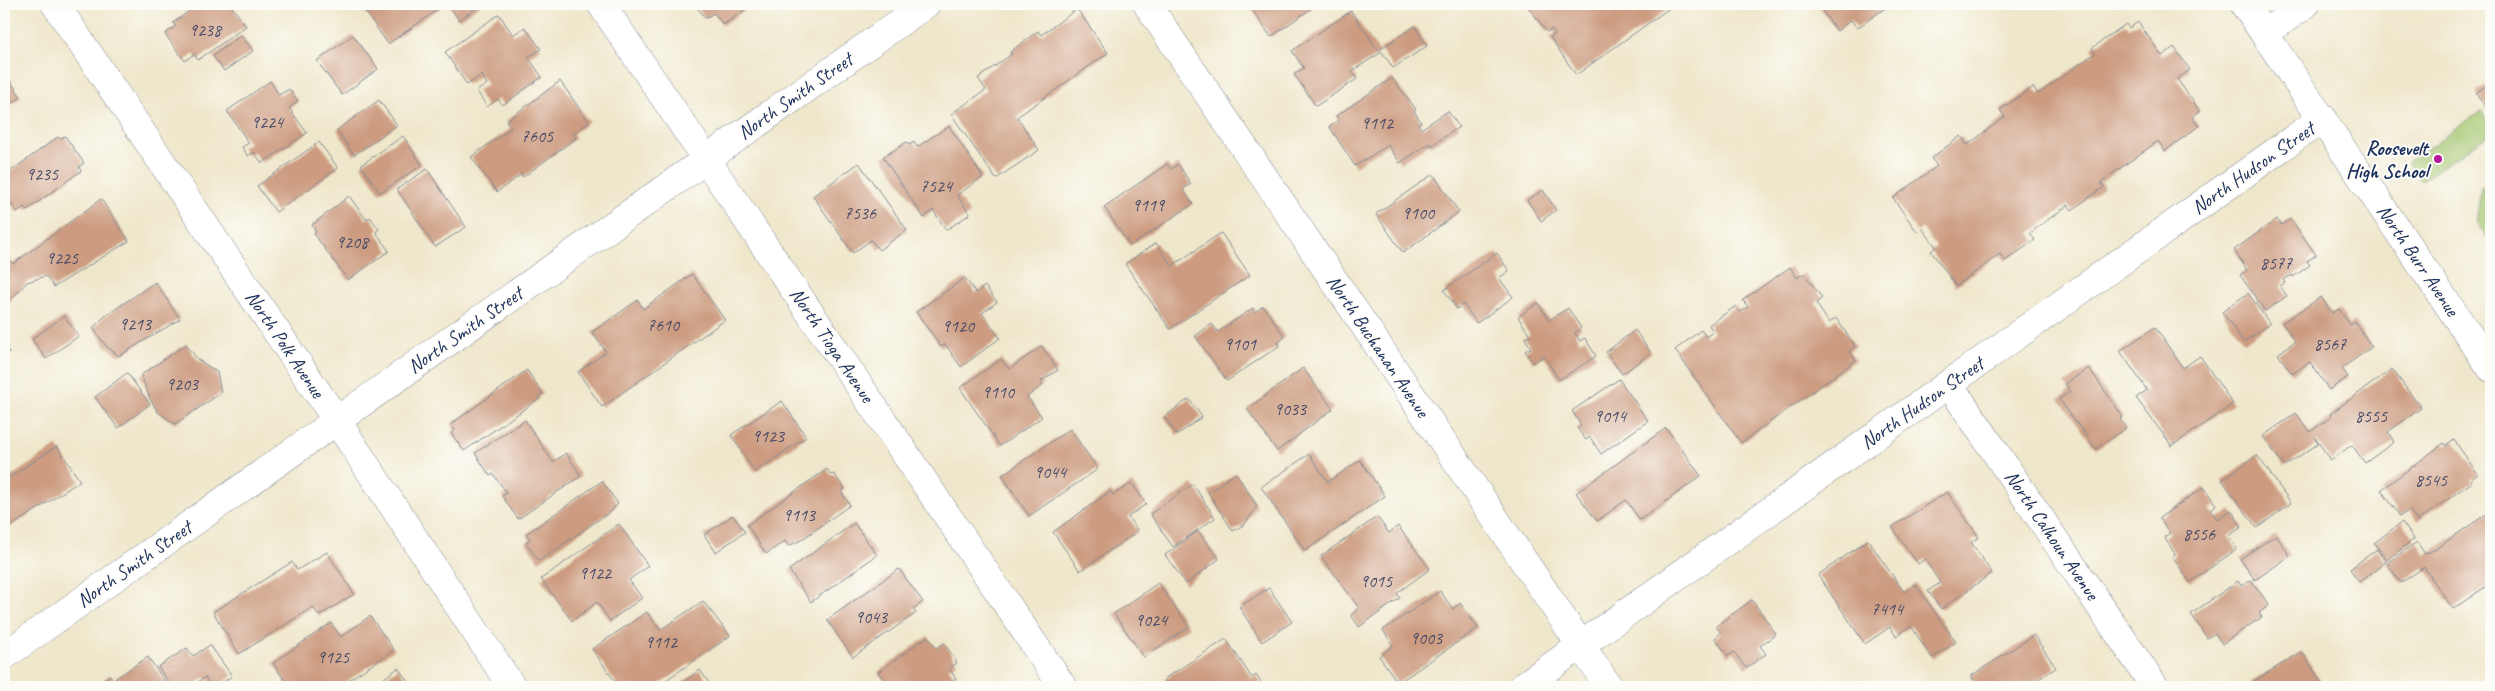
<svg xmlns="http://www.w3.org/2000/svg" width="2495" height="691" font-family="Caveat,sans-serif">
<rect width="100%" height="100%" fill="#fdfcf7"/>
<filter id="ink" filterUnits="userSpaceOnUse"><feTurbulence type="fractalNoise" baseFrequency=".02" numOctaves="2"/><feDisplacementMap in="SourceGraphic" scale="10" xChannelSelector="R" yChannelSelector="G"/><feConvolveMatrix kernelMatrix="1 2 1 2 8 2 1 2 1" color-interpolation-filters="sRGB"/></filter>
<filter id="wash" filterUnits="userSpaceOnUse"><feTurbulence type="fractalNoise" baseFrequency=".0096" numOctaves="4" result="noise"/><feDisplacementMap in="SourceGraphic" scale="20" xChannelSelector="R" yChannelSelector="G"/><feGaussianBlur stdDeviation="1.12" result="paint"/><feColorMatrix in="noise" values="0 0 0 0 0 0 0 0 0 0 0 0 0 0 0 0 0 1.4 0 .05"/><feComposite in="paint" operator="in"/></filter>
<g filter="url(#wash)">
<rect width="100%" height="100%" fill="#efe7cb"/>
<g fill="#a4c670" stroke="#607a67">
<polygon points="2481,111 2491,126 2491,133 2421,181 2408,162"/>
<polygon points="2491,181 2491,243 2476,222 2481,188"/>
</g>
<g id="blocks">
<g fill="#cc9b80">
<polygon points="199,4 230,4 246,26 198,60 194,54 185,61 165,34 176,26 173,23"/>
<polygon points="360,4 446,4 388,44"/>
<polygon points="448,4 482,4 459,20"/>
<polygon points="695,4 754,4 723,25 714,13 705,18"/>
<polygon points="1248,4 1315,4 1316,5 1271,37"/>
<polygon points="1526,4 1669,4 1671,7 1576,75 1550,37 1555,34 1552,29 1547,32"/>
<polygon points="1817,4 1891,4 1857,28 1851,20 1837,31"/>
<polygon points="1077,9 1108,53 1017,117 1039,150 996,179 951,114 986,90 978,78 1012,54 1010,52 1038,31 1041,35"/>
<polygon points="1351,11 1380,53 1352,71 1357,79 1316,106 1294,74 1304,68 1292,51"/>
<polygon points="499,14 513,35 525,27 541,49 528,57 542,77 503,105 498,99 487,107 477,91 487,84 481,75 467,85 445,52"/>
<polygon points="2138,22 2162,56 2174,47 2190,70 2177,79 2200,111 2192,117 2199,126 2165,151 2158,141 2101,182 2104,187 2072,210 2068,205 2030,233 2035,240 2005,261 2000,254 1956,286 1931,251 1936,247 1922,228 1917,232 1893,198 1937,166 1931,158 1961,136 1967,145 2005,117 2000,110 2033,87 2038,94 2095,53 2092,48 2126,24 2129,28"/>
<polygon points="1415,26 1427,46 1393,68 1380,49"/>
<polygon points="241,35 253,51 224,71 213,56"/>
<polygon points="353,35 378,69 342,95 317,61"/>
<polygon points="4,72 21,97 4,109"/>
<polygon points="1392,78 1416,109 1414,111 1421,122 1418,124 1421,129 1448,111 1459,127 1431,146 1430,143 1400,163 1388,145 1355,166 1329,126 1339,120 1336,116"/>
<polygon points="270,81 279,95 289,89 298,101 289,108 307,133 262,163 254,152 248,156 242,147 249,143 227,111"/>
<polygon points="560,81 589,122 573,134 576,138 523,177 522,174 497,192 471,157 511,128 506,121"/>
<polygon points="2491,82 2491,98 2484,104 2476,93"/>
<polygon points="379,100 397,125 354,155 337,130"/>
<polygon points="2491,100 2491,114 2485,105"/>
<polygon points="949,126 983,177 957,195 970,214 946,230 933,210 924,218 883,157 907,142 909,145 914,142 917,147"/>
<polygon points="65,136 84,163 79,167 81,171 27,210 24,207 17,212 4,194 4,176 58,137 60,139"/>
<polygon points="403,136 422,165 380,193 361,165"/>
<polygon points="319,142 338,168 276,212 257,186"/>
<polygon points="859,163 907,230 879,250 871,240 853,253 813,196"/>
<polygon points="1167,164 1171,169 1178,164 1191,184 1183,189 1193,204 1130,246 1104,207"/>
<polygon points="427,169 466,227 435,247 397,189"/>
<polygon points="1433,174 1459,212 1403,253 1376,214"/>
<polygon points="1543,190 1556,210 1541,221 1527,200"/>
<polygon points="349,196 366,219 370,217 379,229 376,232 389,251 348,280 314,234 316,232 312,225"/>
<polygon points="101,199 129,241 54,287 46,276 27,282 4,307 4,252 13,264"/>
<polygon points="2277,219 2281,225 2291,219 2316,255 2307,261 2310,265 2293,277 2292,275 2283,280 2285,283 2280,286 2287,296 2265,311 2240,275 2247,270 2234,250"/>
<polygon points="1221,233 1250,275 1170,329 1125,264 1156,243 1172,266"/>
<polygon points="1497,253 1509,271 1499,278 1513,297 1477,323 1463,304 1457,309 1444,290"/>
<polygon points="1790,267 1797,278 1804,273 1822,298 1816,303 1829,323 1836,318 1855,346 1849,351 1856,360 1741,443 1675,350 1701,330 1706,337 1713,332 1709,325 1736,306 1740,312 1748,307 1743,300"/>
<polygon points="692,274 725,320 602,407 578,372 606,352 592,332 638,300 643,309"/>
<polygon points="965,278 976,293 985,286 997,302 982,313 1000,338 961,367 945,344 941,347 916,312"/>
<polygon points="155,282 180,319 119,356 106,346 93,328 104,317"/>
<polygon points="2248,293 2270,324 2244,342 2222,312"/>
<polygon points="2321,297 2332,313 2339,309 2350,325 2355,322 2372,347 2342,368 2348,377 2329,390 2310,362 2292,374 2278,354 2295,341 2282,323"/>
<polygon points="1538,303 1549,320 1568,308 1581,328 1575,333 1580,341 1585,338 1596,356 1559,380 1544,356 1533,363 1525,351 1531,348 1525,338 1530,335 1518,317"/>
<polygon points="1263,306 1285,337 1277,343 1279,346 1227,381 1195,336 1212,324 1218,332 1253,308 1255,312"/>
<polygon points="64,316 79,336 46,359 32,339"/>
<polygon points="2155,327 2183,368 2200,356 2233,404 2172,446 2136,398 2147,390 2120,351"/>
<polygon points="1635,330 1651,353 1622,374 1606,352"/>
<polygon points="186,344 197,359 217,372 221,393 175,424 158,412 150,399 141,375"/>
<polygon points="4,345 9,352 4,355"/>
<polygon points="1042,346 1058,370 1041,381 1043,385 1027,397 1042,417 1000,446 960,388 1001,359 1009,369"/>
<polygon points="1303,368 1333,409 1277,451 1247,409"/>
<polygon points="2089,368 2123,417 2120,419 2126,428 2096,449 2059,399 2070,391 2065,384"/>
<polygon points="2392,369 2421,408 2388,432 2394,442 2365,463 2352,445 2331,460 2315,438 2318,444 2284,466 2263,436 2296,413 2310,432 2331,417 2330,414"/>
<polygon points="527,370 543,394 538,397 539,399 464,451 451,433 455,430 451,424"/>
<polygon points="127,373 150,404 118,428 95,397"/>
<polygon points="1619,379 1648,421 1601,454 1590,437 1586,440 1577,428 1581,425 1572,411"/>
<polygon points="1189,399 1202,417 1177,435 1164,417"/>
<polygon points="782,401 806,437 755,472 731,435"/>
<polygon points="525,420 553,462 566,453 581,476 518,519 502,496 507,493 493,474 490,476 475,453"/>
<polygon points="1666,428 1701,476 1640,520 1626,500 1597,521 1576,493"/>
<polygon points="1070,429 1098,469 1029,516 1002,475"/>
<polygon points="2454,440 2478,474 2470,480 2472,482 2417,521 2410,510 2400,516 2381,490 2444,443 2446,446"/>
<polygon points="57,446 80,481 4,531 4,481"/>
<polygon points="1309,454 1328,482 1360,460 1385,496 1305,551 1261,487"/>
<polygon points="2257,455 2291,503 2257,528 2222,480"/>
<polygon points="827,469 831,475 834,474 845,489 841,491 850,505 801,540 789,546 785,541 766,554 747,525"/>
<polygon points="1236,473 1257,506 1245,524 1233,531 1208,492"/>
<polygon points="602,481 618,504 613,508 614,509 539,561 526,543 530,539 526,534"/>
<polygon points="1132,483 1146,504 1128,517 1138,531 1080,571 1053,532 1111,491 1113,495"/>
<polygon points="1193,484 1215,518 1173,547 1150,514"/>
<polygon points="2204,487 2216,505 2210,509 2217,519 2231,510 2242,527 2228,536 2237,549 2190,582 2172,556 2175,554 2164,537 2170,533 2159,518"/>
<polygon points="1947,492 1979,537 1971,542 1992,573 1941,609 1928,591 1940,583 1925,559 1918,564 1892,527"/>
<polygon points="2491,511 2491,583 2453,609 2424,567 2401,583 2387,563 2417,542 2425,554 2435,549"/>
<polygon points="733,515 745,532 716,552 704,535"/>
<polygon points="1377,517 1389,533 1398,526 1430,569 1397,593 1400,598 1359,627 1351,615 1359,608 1321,556"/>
<polygon points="2402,522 2414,539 2387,560 2374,543"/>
<polygon points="854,523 877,555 811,602 789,570"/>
<polygon points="619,524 648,566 629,580 642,598 610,621 597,602 572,621 541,579"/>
<polygon points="1198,531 1219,559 1186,584 1165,555"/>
<polygon points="2276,535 2290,556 2255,580 2240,559"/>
<polygon points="1868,540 1904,592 1915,584 1956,642 1932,658 1911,626 1896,636 1890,627 1865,644 1818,575"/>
<polygon points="2377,549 2386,562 2359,582 2350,569"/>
<polygon points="327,552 354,594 319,616 313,607 239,654 213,612 292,562 297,570"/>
<polygon points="899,569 923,602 913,609 916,613 853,657 827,620"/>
<polygon points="2251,580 2269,605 2259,613 2262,617 2222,644 2215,633 2207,638 2191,614 2238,581 2241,586"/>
<polygon points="1158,583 1189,627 1144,657 1114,614"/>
<polygon points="1269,588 1292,622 1262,642 1239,607"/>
<polygon points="1440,591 1453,609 1460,603 1478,628 1398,683 1379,656 1393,646 1383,630"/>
<polygon points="1752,600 1776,634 1760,646 1766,654 1746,668 1734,652 1728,656 1715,638 1721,633 1716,626"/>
<polygon points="703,601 730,636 656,687 619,687 592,649 647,612 660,630"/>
<polygon points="370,616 394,650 338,687 289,687 273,663 331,623 341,637"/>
<polygon points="2491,618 2491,628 2486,621"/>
<polygon points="2034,635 2056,668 2026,687 1978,687 1971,676"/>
<polygon points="928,636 936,648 944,643 957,663 949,668 956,679 944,687 889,687 878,672"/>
<polygon points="1226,639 1252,678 1256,675 1261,682 1254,687 1249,684 1244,687 1170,687 1164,679"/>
<polygon points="210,645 232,676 216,687 212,687 205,677 191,687 172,687 158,667 187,648 193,656"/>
<polygon points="2302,652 2324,687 2253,687 2250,683"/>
<polygon points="148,657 169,687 100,687 97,684 110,675 113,680"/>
<polygon points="398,668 412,687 372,687"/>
<polygon points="700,670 712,687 676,687"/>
</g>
</g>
</g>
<g filter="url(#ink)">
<use href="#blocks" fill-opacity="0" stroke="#858b94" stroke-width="1"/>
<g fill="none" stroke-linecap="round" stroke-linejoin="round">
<defs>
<g id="minor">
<polyline points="55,4 337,421 512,687"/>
<polyline points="601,4 1063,687"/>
<polyline points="1147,4 1609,687"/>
<polyline points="2244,4 2491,368"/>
<polyline points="2265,33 2306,4"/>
<polyline points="1949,384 2155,687"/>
<polyline points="4,656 926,4"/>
<polyline points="1522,687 2323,118"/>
</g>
</defs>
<use href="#minor" stroke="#858b94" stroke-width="29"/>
<use href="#minor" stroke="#fff" stroke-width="28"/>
</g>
</g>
<circle fill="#b5179e" stroke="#fdfcf7" stroke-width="2" cx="2438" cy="159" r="5"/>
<g text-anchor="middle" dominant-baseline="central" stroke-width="4" stroke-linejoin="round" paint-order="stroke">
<g font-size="18" fill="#474a66">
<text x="205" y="30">9238</text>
<text x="267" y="122">9224</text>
<text x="1377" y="123">9112</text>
<text x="537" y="136">7605</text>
<text x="42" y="174">9235</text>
<text x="936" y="186">7524</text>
<text x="1148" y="205">9119</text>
<text x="860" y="213">7536</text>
<text x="1418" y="213">9100</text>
<text x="352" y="242">9208</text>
<text x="62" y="258">9225</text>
<text x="2276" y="263">8577</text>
<text x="135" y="324">9213</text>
<text x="663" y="325">7610</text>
<text x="958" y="326">9120</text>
<text x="1240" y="344">9101</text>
<text x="2330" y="344">8567</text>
<text x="182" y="384">9203</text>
<text x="998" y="392">9110</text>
<text x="1290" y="409">9033</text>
<text x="1610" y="416">9014</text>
<text x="2371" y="416">8555</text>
<text x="768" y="436">9123</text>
<text x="1050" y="472">9044</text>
<text x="2431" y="480">8545</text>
<text x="799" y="515">9113</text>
<text x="2199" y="534">8556</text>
<text x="595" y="573">9122</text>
<text x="1376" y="581">9015</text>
<text x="1887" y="609">7414</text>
<text x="871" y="617">9043</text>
<text x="1151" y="620">9024</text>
<text x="1426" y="638">9003</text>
<text x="661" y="642">9112</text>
<text x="333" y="657">9125</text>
</g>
<g font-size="20" fill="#1b2f5e" stroke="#fdfcf7">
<text transform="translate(795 96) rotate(-35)">North Smith Street</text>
<text transform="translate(2253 168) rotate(-35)">North Hudson Street</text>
<text transform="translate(2418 260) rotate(56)">North Burr Avenue</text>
<text transform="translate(465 330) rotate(-35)">North Smith Street</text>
<text transform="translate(285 344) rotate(56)">North Polk Avenue</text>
<text transform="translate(832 345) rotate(56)">North Tioga Avenue</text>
<text transform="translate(1378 346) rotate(56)">North Buchanan Avenue</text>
<text transform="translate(1922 403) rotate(-35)">North Hudson Street</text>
<text transform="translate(2052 535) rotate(56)">North Calhoun Avenue</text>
<text transform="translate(134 564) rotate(-35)">North Smith Street</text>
</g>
<g font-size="20" font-weight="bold" fill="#1b2f5e" stroke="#fdfcf7" text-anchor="end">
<text x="2428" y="148">Roosevelt<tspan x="2428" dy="23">High School</tspan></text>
</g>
</g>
<rect width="2495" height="691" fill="none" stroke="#fdfcf7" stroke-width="20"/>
</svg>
